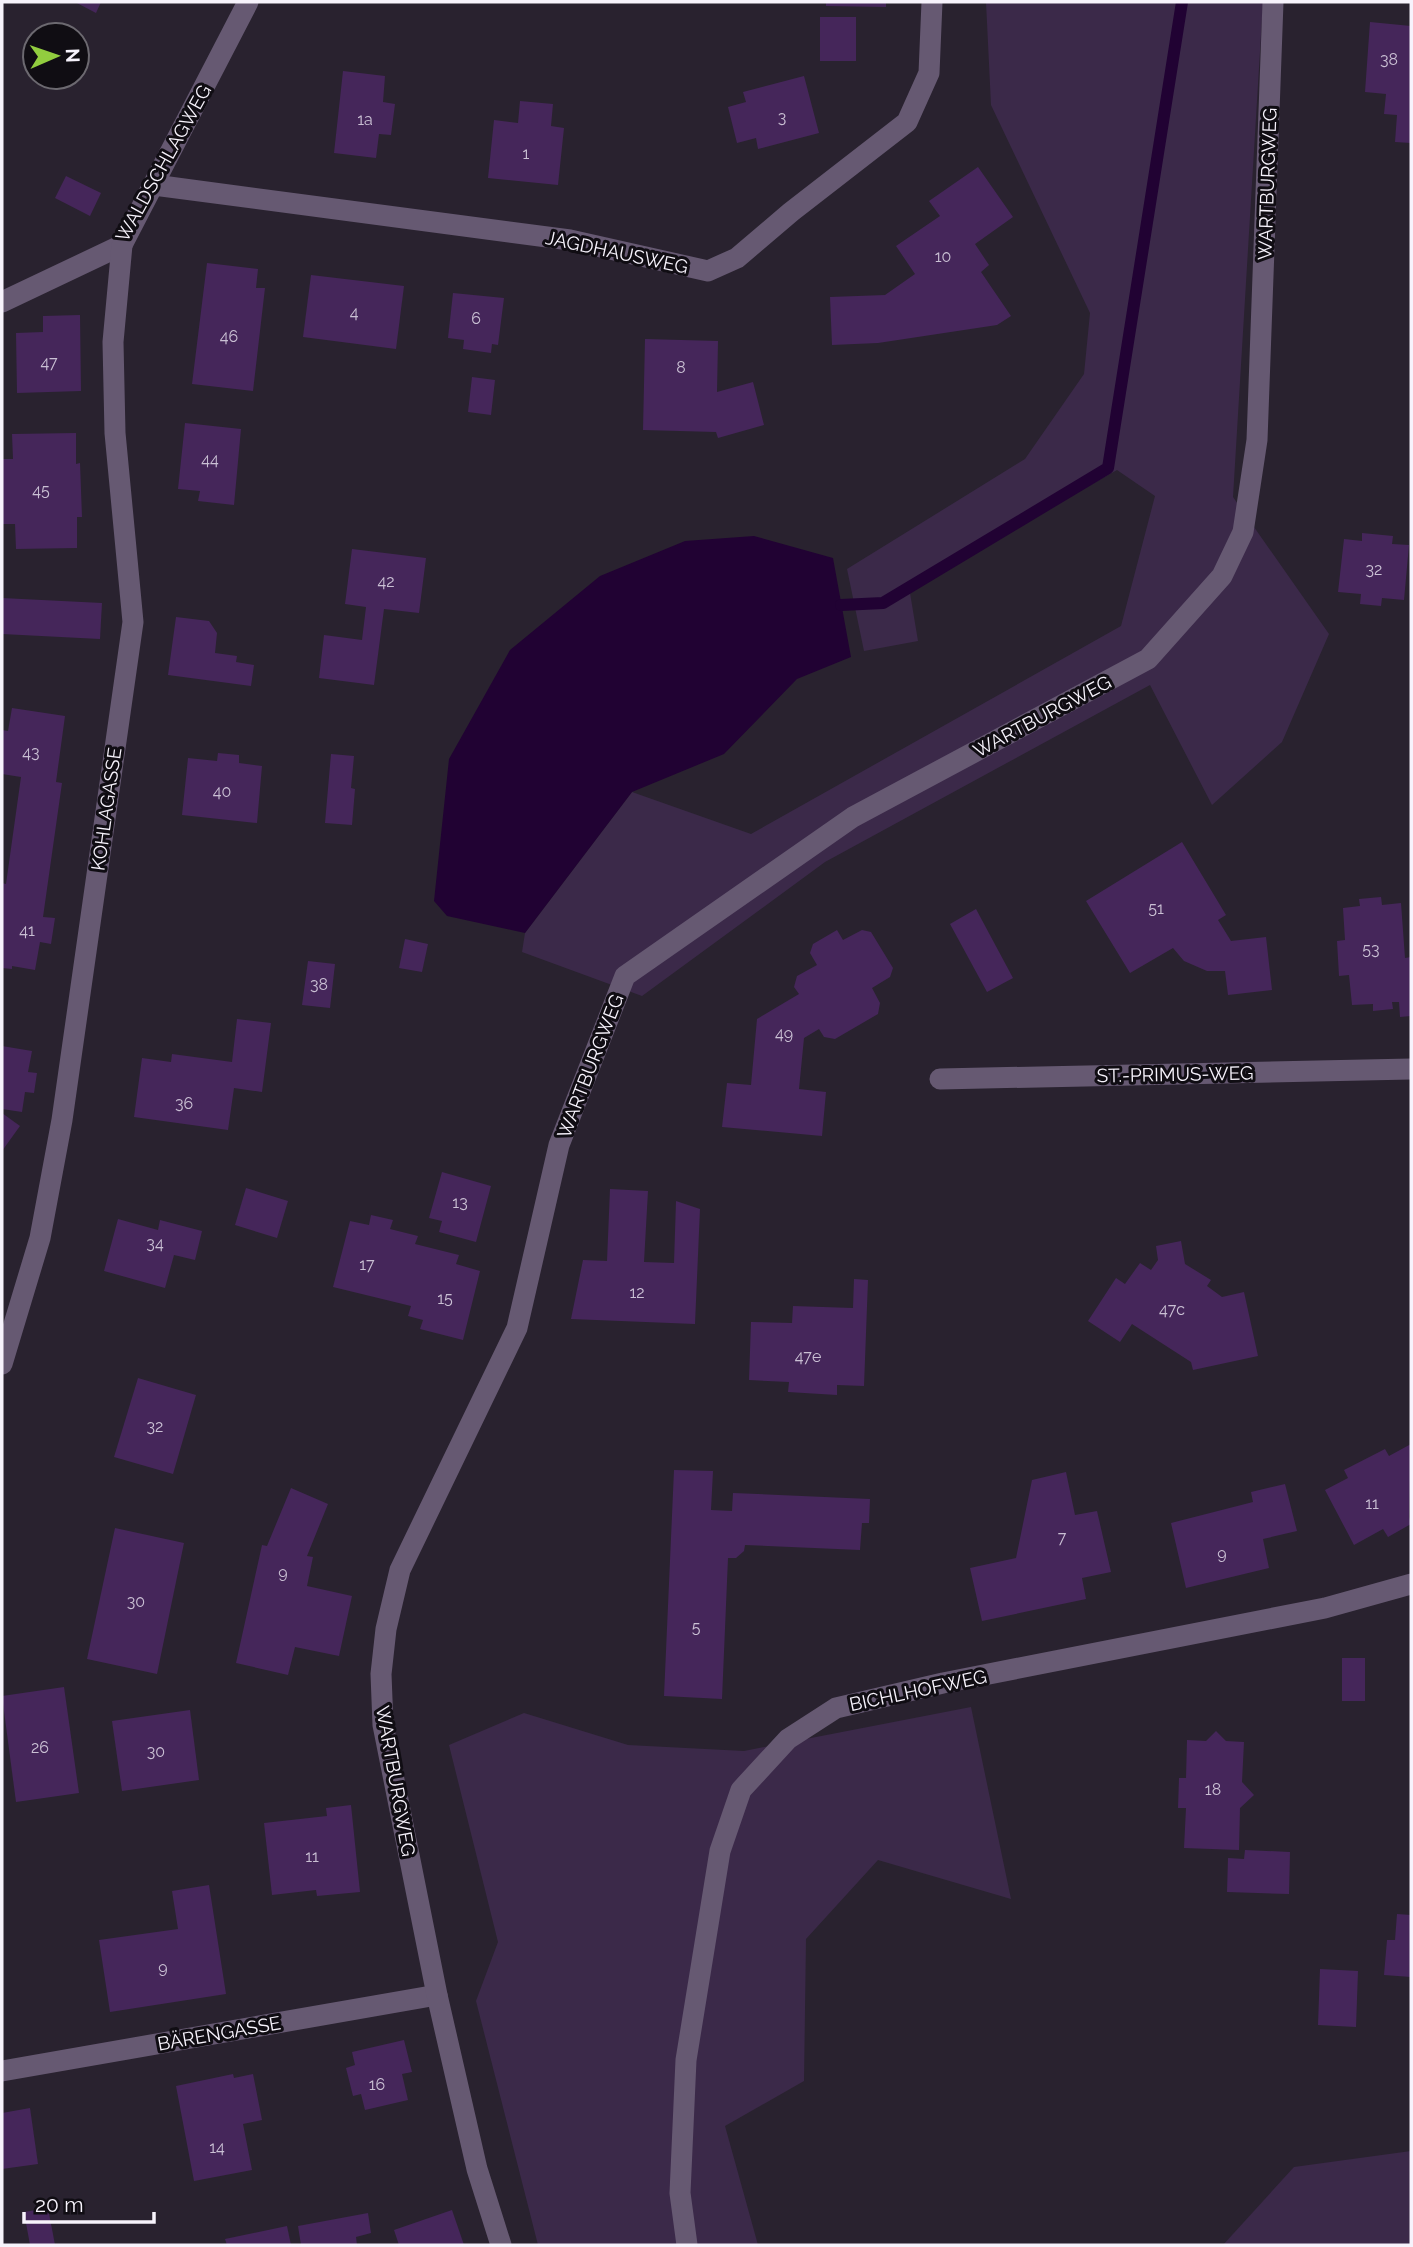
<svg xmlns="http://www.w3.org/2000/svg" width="1413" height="2247" font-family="Raleway,sans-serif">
<rect width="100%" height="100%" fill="#29222f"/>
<g fill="#3b2949">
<polygon points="986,2 1263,2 1233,497 1329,634 1282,742 1212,805 1150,685 825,862 642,996 522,952 525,933 632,792 751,834 1121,626 1155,496 1117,470 909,587 918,641 864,651 847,569 1025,459 1084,374 1090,313 991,105"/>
<polygon points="971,1707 1011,1899 878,1860 806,1939 804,2081 725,2126 758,2245 538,2245 476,2001 498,1942 449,1745 524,1713 628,1745 744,1751"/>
<polygon points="1411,2151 1411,2245 1223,2245 1294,2167"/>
</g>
<polygon fill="#210233" points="754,536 833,558 851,657 797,679 724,754 632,792 525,933 447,916 434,901 449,759 510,650 600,576 685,541"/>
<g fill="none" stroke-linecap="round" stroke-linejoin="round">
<polyline stroke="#210233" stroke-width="12" points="841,605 883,603 1108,468 1182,2"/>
</g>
<g fill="#45265a">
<polygon points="75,2 101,2 96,13"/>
<polygon points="826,2 886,2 886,7 826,6"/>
<rect x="820" y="17" width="36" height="44"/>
<polygon points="1370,22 1411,26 1411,143 1395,142 1397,115 1384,114 1386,94 1365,92"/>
<polygon points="343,71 385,76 383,102 395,104 391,135 379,134 376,158 334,153"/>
<polygon points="804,76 819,133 758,149 756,138 737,143 728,107 746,102 743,92"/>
<polygon points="520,101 553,104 551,126 564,128 558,185 488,178 494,120 518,123"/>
<polygon points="978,167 1013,217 975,244 989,265 981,272 1011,316 997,325 878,343 832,345 830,297 885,295 915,274 896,246 940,216 929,201"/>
<polygon points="66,176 101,193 90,216 55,198"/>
<polygon points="207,263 258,269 256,288 265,288 253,391 192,384"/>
<polygon points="311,275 404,286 396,349 303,337"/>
<polygon points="453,293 504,298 498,345 492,344 491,353 463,349 464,340 448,338"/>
<polygon points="80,315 81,391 17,393 16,333 43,332 43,316"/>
<polygon points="645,339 718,341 717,392 753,382 764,425 718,438 716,432 643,430"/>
<polygon points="472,377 495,380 491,415 468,412"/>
<polygon points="185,423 241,429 234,505 198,501 200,491 178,489"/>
<polygon points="76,433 76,464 80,463 82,517 77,517 77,548 16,549 15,524 2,524 2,459 13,459 12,434"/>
<polygon points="1362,533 1393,536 1392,544 1409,545 1404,600 1382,598 1381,606 1360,604 1361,594 1338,592 1344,539 1362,541"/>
<polygon points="352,549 426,558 419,613 384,609 374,685 319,678 324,635 362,640 366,607 345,604"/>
<polygon points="2,598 102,603 100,639 2,634"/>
<polygon points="176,617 209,621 217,633 215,653 237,656 236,662 254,665 251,686 168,675"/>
<polygon points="12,708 65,716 56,782 62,783 43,917 55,918 51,944 40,942 35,970 12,966 12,969 2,968 2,883 6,884 21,777 2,774 2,730 8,731"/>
<polygon points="218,753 239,755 239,763 262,766 257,823 182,815 188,758 217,761"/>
<polygon points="331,754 354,756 351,788 355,789 352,825 325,823"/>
<polygon points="1182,842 1226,915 1218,920 1231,941 1266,937 1272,990 1228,995 1225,971 1207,971 1184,961 1173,948 1130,973 1086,901"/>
<polygon points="1381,897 1382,905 1401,903 1405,958 1411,957 1411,1016 1400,1017 1399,1002 1392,1002 1393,1009 1373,1011 1373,1004 1352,1005 1349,975 1339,976 1337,941 1345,940 1343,908 1360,906 1359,899"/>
<polygon points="976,909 1013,978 987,992 950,924"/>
<polygon points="837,930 843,940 862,930 871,932 893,968 890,977 872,988 880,1003 878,1014 835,1039 824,1037 819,1029 804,1038 799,1089 826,1092 822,1136 722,1127 727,1083 751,1085 757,1019 799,994 794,987 797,976 817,965 810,953 813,944"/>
<polygon points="405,939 428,944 422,972 399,968"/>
<polygon points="308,961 335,964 330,1008 302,1005"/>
<polygon points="237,1019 271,1023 262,1092 234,1088 228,1130 134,1117 142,1058 171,1062 172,1054 232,1062"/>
<polygon points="2,1046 32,1051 28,1072 37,1073 34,1093 25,1092 22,1112 2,1109"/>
<polygon points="2,1113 20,1126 2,1151"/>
<polygon points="442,1172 491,1186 476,1242 439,1232 442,1221 429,1218"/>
<polygon points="246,1188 288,1201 277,1238 235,1225"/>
<polygon points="610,1189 648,1191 644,1262 674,1263 676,1201 700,1209 695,1324 571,1319 583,1260 607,1261"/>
<polygon points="371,1215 393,1220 390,1229 418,1236 415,1244 459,1255 456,1264 480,1271 463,1340 420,1329 423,1320 408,1316 411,1306 333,1287 350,1221 369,1225"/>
<polygon points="118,1219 158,1230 160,1220 202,1231 195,1260 174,1255 165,1288 104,1271"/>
<polygon points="1181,1241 1185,1264 1211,1280 1207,1286 1222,1297 1244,1292 1258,1356 1193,1370 1191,1362 1132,1324 1120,1342 1088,1321 1116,1278 1125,1284 1140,1263 1151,1270 1158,1260 1156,1246"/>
<polygon points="854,1279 868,1280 864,1386 837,1385 837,1395 788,1392 789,1382 749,1380 751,1322 792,1323 793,1306 853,1308"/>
<polygon points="138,1378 196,1395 173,1474 114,1457"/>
<polygon points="1411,1444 1409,1517 1411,1524 1388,1537 1383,1529 1354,1545 1325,1490 1348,1478 1344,1470 1385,1449 1389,1456"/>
<polygon points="674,1470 713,1471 711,1510 732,1511 733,1493 870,1499 869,1523 862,1523 860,1550 745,1545 744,1551 736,1558 728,1558 722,1699 664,1696"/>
<polygon points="1066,1472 1075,1515 1097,1511 1111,1572 1082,1578 1086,1599 982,1621 970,1568 1016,1558 1032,1480"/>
<polygon points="1285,1484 1297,1531 1263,1539 1269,1568 1186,1588 1171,1523 1253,1502 1251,1492"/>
<polygon points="291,1488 328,1504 307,1556 313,1557 307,1586 352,1596 339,1656 295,1647 288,1675 236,1663 262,1545 267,1546"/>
<polygon points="115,1528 184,1543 157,1674 87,1659"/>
<rect x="1342" y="1658" width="23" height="43"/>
<polygon points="64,1687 79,1793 16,1802 2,1696"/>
<polygon points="190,1710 199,1780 122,1791 112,1721"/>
<polygon points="1216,1731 1226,1741 1244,1742 1242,1782 1254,1795 1240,1808 1239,1850 1184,1848 1186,1808 1178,1808 1179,1778 1186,1778 1187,1740 1206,1741"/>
<polygon points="351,1805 360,1892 317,1896 316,1890 272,1895 264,1823 327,1816 326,1808"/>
<polygon points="1245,1850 1290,1852 1289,1894 1227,1892 1228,1858 1244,1859"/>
<polygon points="209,1885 226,1994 110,2012 99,1940 178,1929 172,1891"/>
<polygon points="1397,1914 1411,1915 1411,1977 1384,1975 1387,1940 1395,1940"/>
<polygon points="1320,1969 1358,1971 1356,2027 1318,2025"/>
<polygon points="404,2040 412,2072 402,2074 408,2100 365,2110 361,2094 353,2096 346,2068 355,2065 352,2052"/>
<polygon points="233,2074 234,2078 253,2074 262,2120 243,2124 252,2170 194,2181 176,2086"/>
<polygon points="30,2108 38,2164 2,2169 2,2113"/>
<polygon points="48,2208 55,2245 30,2245 24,2212"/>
<polygon points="452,2210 464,2245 399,2245 394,2230"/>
<polygon points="368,2213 371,2233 356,2237 357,2245 301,2245 298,2226"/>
<polygon points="287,2226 291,2245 227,2245 225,2239"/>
</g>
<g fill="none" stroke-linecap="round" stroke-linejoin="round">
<g stroke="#665972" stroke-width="21">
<polyline points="154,185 570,240 708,271 737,258 791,212 907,122 929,73 932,2"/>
<polyline points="2,302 122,245 248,2"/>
<polyline points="940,1079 1411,1069"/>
<polyline points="2,1364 40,1238 62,1120 133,622 115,433 113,342 122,245"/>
<polyline points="2,2071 437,1995"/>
<polyline points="501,2245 477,2169 437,1995 383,1725 381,1674 386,1629 400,1570 517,1328 559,1145 625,976 853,817 1148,659 1222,576 1243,532 1257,440 1273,2"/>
<polyline points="687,2245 680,2193 686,2060 720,1851 741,1790 788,1739 836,1708 943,1683 1325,1608 1411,1584"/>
</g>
</g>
<g text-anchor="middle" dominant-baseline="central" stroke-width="6" stroke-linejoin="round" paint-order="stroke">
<g font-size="16" fill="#cac0d4">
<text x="1389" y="59">38</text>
<text x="782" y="117">3</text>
<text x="365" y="119">1a</text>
<text x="526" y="153">1</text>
<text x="943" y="256">10</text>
<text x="354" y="312">4</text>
<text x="476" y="318">6</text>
<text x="229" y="336">46</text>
<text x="49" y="362">47</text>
<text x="681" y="367">8</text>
<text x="210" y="459">44</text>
<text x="41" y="490">45</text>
<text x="1374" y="569">32</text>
<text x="386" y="581">42</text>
<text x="31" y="752">43</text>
<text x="222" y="791">40</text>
<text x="1156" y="908">51</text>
<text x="27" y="930">41</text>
<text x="1371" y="949">53</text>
<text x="319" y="984">38</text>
<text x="784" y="1033">49</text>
<text x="184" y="1103">36</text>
<text x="460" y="1202">13</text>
<text x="155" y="1243">34</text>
<text x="367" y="1264">17</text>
<text x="637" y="1292">12</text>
<text x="445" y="1298">15</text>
<text x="1172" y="1309">47c</text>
<text x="808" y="1356">47e</text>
<text x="155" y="1426">32</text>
<text x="1372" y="1503">11</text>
<text x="1062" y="1537">7</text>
<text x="1222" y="1553">9</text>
<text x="283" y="1572">9</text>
<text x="136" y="1601">30</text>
<text x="696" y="1627">5</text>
<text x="40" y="1747">26</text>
<text x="156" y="1751">30</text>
<text x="1213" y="1789">18</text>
<text x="312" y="1856">11</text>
<text x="163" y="1967">9</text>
<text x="377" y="2084">16</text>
<text x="217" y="2147">14</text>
</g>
<g font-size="19" fill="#f7f3fc" stroke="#100d13">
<text transform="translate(163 163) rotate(-61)">WALDSCHLAGWEG</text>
<text transform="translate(1267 184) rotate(-88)">WARTBURGWEG</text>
<text transform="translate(617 252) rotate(12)">JAGDHAUSWEG</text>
<text transform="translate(1042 716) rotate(-28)">WARTBURGWEG</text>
<text transform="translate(106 809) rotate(-82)">KOHLAGASSE</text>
<text transform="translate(590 1066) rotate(-69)">WARTBURGWEG</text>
<text transform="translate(1175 1074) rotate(-1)">ST.-PRIMUS-WEG</text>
<text transform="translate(918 1690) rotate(-12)">BICHLHOFWEG</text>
<text transform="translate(396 1781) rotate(80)">WARTBURGWEG</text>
<text transform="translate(219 2033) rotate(-10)">BÄRENGASSE</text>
</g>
</g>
<rect width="1413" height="2247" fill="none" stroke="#f7f3fc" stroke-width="7"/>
<g transform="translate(56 56) rotate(88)"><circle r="33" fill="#100d13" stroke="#6c6970" stroke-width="2"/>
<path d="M0-5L12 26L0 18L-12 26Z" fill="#92cd3f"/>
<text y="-10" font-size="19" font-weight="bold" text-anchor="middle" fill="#f7f3fc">N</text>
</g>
<path d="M24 2212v10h130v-10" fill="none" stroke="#f7f3fc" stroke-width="3.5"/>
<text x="35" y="2212" font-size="21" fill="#f7f3fc" stroke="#100d13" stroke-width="5" paint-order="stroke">20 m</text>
</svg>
